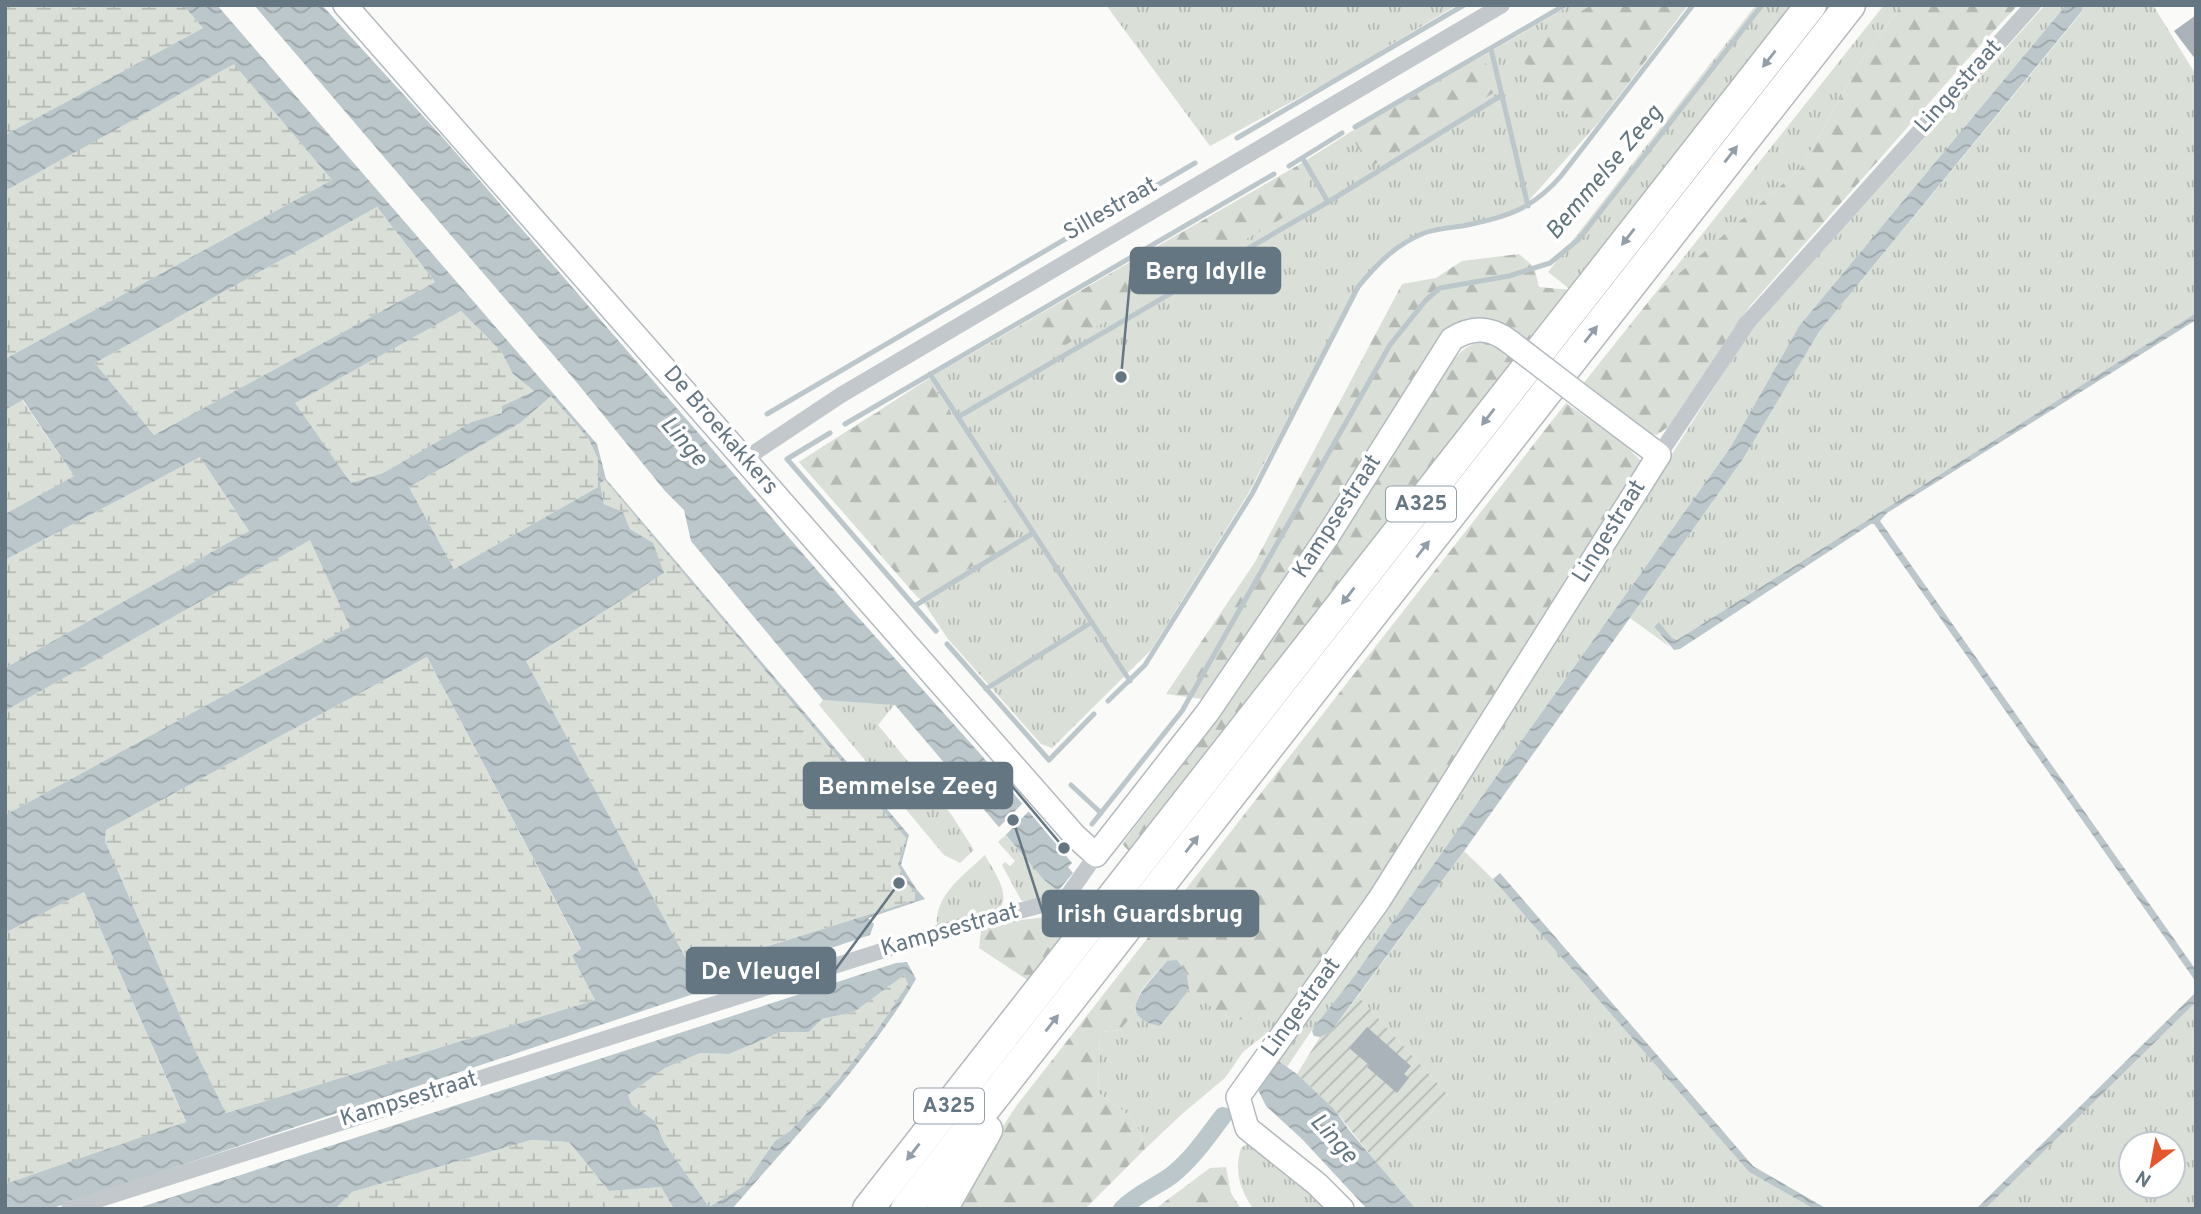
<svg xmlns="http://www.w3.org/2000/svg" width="2201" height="1214" font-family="Overpass,sans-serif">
<defs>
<pattern id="grass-tufts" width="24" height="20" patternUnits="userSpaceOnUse" patternTransform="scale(1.75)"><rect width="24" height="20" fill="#dadfd7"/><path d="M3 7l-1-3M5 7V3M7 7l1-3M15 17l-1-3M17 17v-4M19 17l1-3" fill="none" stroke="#b4b9b4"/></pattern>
<pattern id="forest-firs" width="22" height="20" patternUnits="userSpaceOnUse" patternTransform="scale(1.75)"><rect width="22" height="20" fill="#dadfd7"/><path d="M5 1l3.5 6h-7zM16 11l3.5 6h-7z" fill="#b4b9b4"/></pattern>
<pattern id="wetland-marsh" width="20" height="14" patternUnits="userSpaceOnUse" patternTransform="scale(1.75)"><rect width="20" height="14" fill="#dadfd7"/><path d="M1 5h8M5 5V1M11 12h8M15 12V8" fill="none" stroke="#b4b9b4"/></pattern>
<pattern id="garden-furrows" width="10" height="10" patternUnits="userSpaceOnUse" patternTransform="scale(1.75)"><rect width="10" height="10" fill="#dadfd7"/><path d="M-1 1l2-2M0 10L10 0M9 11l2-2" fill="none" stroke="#b4b9b4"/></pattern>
<pattern id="water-waves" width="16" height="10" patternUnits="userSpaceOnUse" patternTransform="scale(1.75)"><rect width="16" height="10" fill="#bbc7cb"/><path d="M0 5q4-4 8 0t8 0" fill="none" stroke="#9ca6aa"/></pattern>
</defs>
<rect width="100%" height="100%" fill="#fafaf8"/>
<g fill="url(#grass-tufts)" fill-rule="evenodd">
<polygon points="1106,5 1457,5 1332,80 1210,146"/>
<polygon points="1571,5 1688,5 1598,123 1524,206 1500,217 1426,230 1401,243 1379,260 1357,287 1248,494 1151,650 1052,748 1041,744 948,639 926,606 799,462 936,374 1297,166 1349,133"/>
<polygon points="1756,5 1797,5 1571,290 1548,272"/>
<polygon points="1884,5 1902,5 1863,58 1801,168 1653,296"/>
<polygon points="2045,5 2066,5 1799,326 1730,448 1349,983 1314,1027 1287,1067 1277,1060 1323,999 1367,934 1738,350 1756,324"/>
<polygon points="2083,5 2153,5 2196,75 2196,313 1677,640 1672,638 1659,623 1654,627 1670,647 1630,618 1743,459 1819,332 2082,12"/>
<polygon points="823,700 895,704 878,725 951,814 974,850 960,863 944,855 819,705"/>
<polygon points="1005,835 1043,879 1058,891 1053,897 1025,902 1021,900 1002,865 1005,862 1010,866 1015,861 998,842"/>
<polygon points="1464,851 1493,879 1749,1172 1814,1209 1416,1209 1380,1167 1448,1095 1358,996"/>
<path d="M985,855c8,16 26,37 15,54l-63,17c-3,-31 28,-52 48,-71z"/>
<path d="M1189,990l37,26 24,3 21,-9 21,3 -49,39 -18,26 -43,36 -37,35c-4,-28 -24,-41 -47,-56l2,-61 20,-2 16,-19 3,6 21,9z"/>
<path d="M2196,1002v207h-211zM2131,1144h42v42h-42z"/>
<path d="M1248,1143l84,66h-79c-13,-20 -19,-37 -12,-61z"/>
</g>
<g fill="url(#forest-firs)">
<path d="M1592,5h96l-90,118 -18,-1 -21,-13 -38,-51c5,-24 51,-41 71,-53z"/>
<polygon points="1902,5 2018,5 1973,53 1750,306 1668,427 1657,435 1648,434 1582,385 1653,296 1801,168 1863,58"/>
<polygon points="1484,57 1495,92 1370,167 1349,133"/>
<polygon points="1297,166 1315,196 1313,200 1057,350 1030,320"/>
<polygon points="1519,254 1534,267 1539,287 1571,290 1528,344 1469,327 1209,700 1166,694 1255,562 1402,284 1436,278 1462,261"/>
<path d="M1495,340l23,18 -388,494 -8,-8 59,-77 259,-388c17,-24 24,-38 55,-39z"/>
<polygon points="929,380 1017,519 1016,534 1011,544 918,598 799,462"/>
<path d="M1566,403l59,42 16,16 -2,9 -88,144 -259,399c-26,-5 -21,2 -43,6 -23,4 -43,-17 -60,-29l-2,-16 -20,-13c-11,13 -34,32 -31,50l-16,19 -20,2 -2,61c23,15 43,28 47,56l-60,60h-124l26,-59 30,-45z"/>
<path d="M1086,909l-57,72 -50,-33 2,-17c34,-16 69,-10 105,-22z"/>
<polygon points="1226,1167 1231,1193 1241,1209 1155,1209 1210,1168"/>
</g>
<g fill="url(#wetland-marsh)">
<polygon points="5,5 183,5 203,28 5,135"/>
<polygon points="234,63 332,180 5,359 5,191"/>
<polygon points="377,207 435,282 154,435 95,363"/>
<polygon points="461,311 501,351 513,374 534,391 502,406 502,413 472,423 383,473 351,483 294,403"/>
<polygon points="551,395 588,438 598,459 598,487 454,569 409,487 520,423"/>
<polygon points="22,400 74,476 5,514 5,410"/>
<polygon points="200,457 249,531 5,668 5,560"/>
<polygon points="605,479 906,838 898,864 906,883 915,891 915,900 692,970 526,661 663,573 652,543 630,529 623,512 604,504 600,483"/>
<polygon points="310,539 351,627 5,815 5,711"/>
<polygon points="427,657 581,950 572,956 595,1000 226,1113 195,1050 105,841 106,830"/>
<polygon points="84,892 186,1123 5,1184 5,933"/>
<polygon points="904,974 908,984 876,1032 839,1079 790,1131 775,1141 744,1186 709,1207 664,1142 655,1121 632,1105 628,1095 665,1068 700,1053 729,1054 781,1032 809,1032 822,1019 854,1012"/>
<polygon points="531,1140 569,1142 609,1191 661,1187 674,1209 335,1209 352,1192"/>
</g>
<polygon fill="url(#garden-furrows)" points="1358,996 1448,1095 1380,1167 1334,1109 1297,1074 1320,1037 1330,1033"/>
<g fill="url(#water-waves)" fill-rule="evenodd">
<path d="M183,5h34l380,439 9,35 303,356 -8,30 16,25 8,9 -57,19 6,6 -4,11 -820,274h-45v-25l181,-62 -102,-230 -79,41v-118l345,-188 -40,-87 -305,171v-43l244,-137 -49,-74 -195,103v-46l69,-38 -51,-76 -18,10v-51l327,-179 -98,-116 -229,127v-56l198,-107zM377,207l58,75 -281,153 -59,-72zM461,311l40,40 12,23 21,17 -32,15v7l-30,9 -89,51 -32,10 -56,-80zM551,396l37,42 10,21v28l-144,82 -45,-82 111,-64zM605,480l301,358 -8,26 8,19 9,9v8l-223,70 -166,-309 138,-88 -11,-30 -23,-14 -7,-17 -19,-8 -4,-21zM427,657l154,292 -9,7 23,44 -369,113 -31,-63 -90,-209 1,-11z"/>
<polygon points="254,5 322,5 444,139 849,607 983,757 1072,863 1068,867 1073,873 1058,891 1043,879 895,705 823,700 691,541 684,510 665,491 578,384"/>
<polygon points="2066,5 2083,5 2082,11 1819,332 1743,459 1464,851 1330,1033 1320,1037 1314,1036 1312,1031 1314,1027 1349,983 1730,448 1799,326"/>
<polygon points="2196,313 2196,320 1887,513 1880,521 2196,970 2196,982 1874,524 1871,524 1680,649 1674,650 1654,627 1659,622 1672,638 1677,640"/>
<polygon points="1500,873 1753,1166 1827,1209 1814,1209 1749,1172 1493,879"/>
<path d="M1177,960l10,14 2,16 -29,36c-50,-10 -10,-44 7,-65z"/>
<path d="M907,962l9,17c-49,84 -120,156 -184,230h-58l-13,-22 -52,4 -40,-49 -38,-2 -179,52 -17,17h-200l690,-223 71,-23zM904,975l4,9 -32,48 -37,47 -49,52 -15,10 -31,45 -35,21 -45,-65 -9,-21 -23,-16 -4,-10 37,-27 35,-15 29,1 52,-22h28l13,-13 32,-7z"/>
<polygon points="2196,992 2196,1002 1985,1209 1976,1209"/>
<polygon points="1277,1060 1297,1074 1334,1109 1349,1130 1416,1209 1367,1209 1302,1139 1266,1106 1257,1088"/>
</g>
<polygon fill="#fafaf8" points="1024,802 1030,810 1003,838 996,830"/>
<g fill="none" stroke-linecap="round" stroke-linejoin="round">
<g stroke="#bbc7cb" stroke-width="5">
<polyline points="1491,49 1528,206"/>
<polyline points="1355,127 1565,5"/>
<polyline points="1237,138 1464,5"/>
<polyline points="1303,159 1328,202"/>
<polyline points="1289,166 1342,133"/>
<polyline points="930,374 1130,681"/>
<polyline points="767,414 1195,163"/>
<polyline points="958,417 1328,202 1502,95"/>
<polyline points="845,424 1274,174"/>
<polyline points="830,433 787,459 936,631"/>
<polyline points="916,605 1033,533"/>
<polyline points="947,644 1049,760 1094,714"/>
<polyline points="986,689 1092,622"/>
<path d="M1108,701l37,-36 107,-171 106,-207c19,-23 37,-42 66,-54 11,-4 25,-5 38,-7 42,-8 70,-16 99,-50l132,-171"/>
<polyline points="1071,785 1101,813"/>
<polyline points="1092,824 1182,711 1390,345 1426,300 1440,288 1509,276 1550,263 1579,239 1762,5"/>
</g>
<path stroke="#bbc7cb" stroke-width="18" d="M1122,1209c16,-16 34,-22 50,-34 21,-17 35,-38 51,-59"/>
</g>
<g fill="#aab3b9">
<polygon points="2196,15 2196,60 2174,31"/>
<polygon points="1367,1027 1411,1066 1404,1074 1409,1078 1397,1093 1367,1067 1369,1065 1349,1048"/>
</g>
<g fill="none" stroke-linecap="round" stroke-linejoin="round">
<defs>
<g id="secondary">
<path d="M345,5l730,831 21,19 112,-143 119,-175 125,-198c21,-13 39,-12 58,3"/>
<polyline points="1342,1209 1317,1184 1247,1128 1238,1097 1379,900 1659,455 1587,401"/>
</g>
<g id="highway">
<polyline points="868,1209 1811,5"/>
<polyline points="906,1209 1850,5"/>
<polyline points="942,1209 987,1130"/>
</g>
</defs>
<use href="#secondary" stroke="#b3babf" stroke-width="26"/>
<use href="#highway" stroke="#b4b9bd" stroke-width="33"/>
<g stroke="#c3c8cc" stroke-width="16">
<polyline points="1659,455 1748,322 2033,5"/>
<polyline points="745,459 841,395 1502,5"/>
<polyline points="69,1209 957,927 1054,902 1068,895 1096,855"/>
</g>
<use href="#secondary" stroke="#fff" stroke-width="23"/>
<use href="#highway" stroke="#fff" stroke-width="30"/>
<defs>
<polyline id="secondary-bridge" points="1510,342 1587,401"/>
</defs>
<use href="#secondary-bridge" stroke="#b3babf" stroke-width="26" stroke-linecap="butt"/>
<use href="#secondary-bridge" stroke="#fff" stroke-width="23"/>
</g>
<defs><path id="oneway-solid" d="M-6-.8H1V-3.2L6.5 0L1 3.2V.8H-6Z" transform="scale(1.75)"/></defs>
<g fill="#939fa8">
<use href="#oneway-solid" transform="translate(1769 59) rotate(128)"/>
<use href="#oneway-solid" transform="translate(1731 154) rotate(-52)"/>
<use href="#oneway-solid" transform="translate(1628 237) rotate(128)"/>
<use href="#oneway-solid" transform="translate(1591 334) rotate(-52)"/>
<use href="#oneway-solid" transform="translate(1488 417) rotate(128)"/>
<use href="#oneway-solid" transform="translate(1423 549) rotate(-52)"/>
<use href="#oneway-solid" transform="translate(1348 596) rotate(128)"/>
<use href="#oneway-solid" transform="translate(1192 844) rotate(-52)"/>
<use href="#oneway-solid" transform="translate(1052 1023) rotate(-52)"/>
<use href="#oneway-solid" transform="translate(913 1152) rotate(128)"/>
</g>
<g text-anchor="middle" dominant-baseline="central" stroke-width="7" stroke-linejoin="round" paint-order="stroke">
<g fill="#fff" stroke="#939fa8" stroke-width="2">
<rect x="1386" y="486.5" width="70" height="35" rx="5"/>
<rect x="914" y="1088.5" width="70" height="35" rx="5"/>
</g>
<g font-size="21" font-weight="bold" fill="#657683">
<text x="1421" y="504">A325</text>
<text x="949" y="1106">A325</text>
</g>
<g font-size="23" fill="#657683" stroke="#fff">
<text transform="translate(1959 87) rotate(-48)">Lingestraat</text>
<text transform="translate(1111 210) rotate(-30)">Sillestraat</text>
<text transform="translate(720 431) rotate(49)">De Broekakkers</text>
<text transform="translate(1338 517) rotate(-57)">Kampsestraat</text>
<text transform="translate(1610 532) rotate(-58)">Lingestraat</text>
<text transform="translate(950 931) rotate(-16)">Kampsestraat</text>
<text transform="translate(1302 1008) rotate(-54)">Lingestraat</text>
<text transform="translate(409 1100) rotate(-17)">Kampsestraat</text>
</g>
<g font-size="24" font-style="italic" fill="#60757c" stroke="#fff">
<text transform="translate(1605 173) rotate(-50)">Bemmelse Zeeg</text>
<text transform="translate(683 442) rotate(49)">Linge</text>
<text transform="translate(1333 1139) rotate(48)">Linge</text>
</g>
</g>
<path fill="none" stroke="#657683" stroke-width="2.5" d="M1121 377L1131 270M1064 848L1012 786M1013 820L1043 913M899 883L835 970"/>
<g fill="#657683" stroke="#fff" stroke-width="2.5">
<circle cx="1121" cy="377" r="7"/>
<circle cx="1064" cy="848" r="7"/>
<circle cx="1013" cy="820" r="7"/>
<circle cx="899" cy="883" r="7"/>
</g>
<g fill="#657683" stroke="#657683" stroke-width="2.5">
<rect x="1131" y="248" width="149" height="45" rx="7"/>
<rect x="804" y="763" width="208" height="45" rx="7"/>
<rect x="1043" y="891" width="215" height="45" rx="7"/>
<rect x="687" y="948" width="148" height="45" rx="7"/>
</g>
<g font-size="24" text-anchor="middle" font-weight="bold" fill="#fff">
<text x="1206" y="279">Berg Idylle</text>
<text x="908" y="794">Bemmelse Zeeg</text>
<text x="1150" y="922">Irish Guardsbrug</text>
<text x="761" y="979">De Vleugel</text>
</g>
<rect width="2201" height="1214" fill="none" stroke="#657683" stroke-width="14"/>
<g transform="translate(2152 1165) rotate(212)"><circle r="33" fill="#ffffff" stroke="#c1c8cd" stroke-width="2"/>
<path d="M0-5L12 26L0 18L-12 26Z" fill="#e4572e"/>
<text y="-10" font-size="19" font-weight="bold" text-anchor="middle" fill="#657683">N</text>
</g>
</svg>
